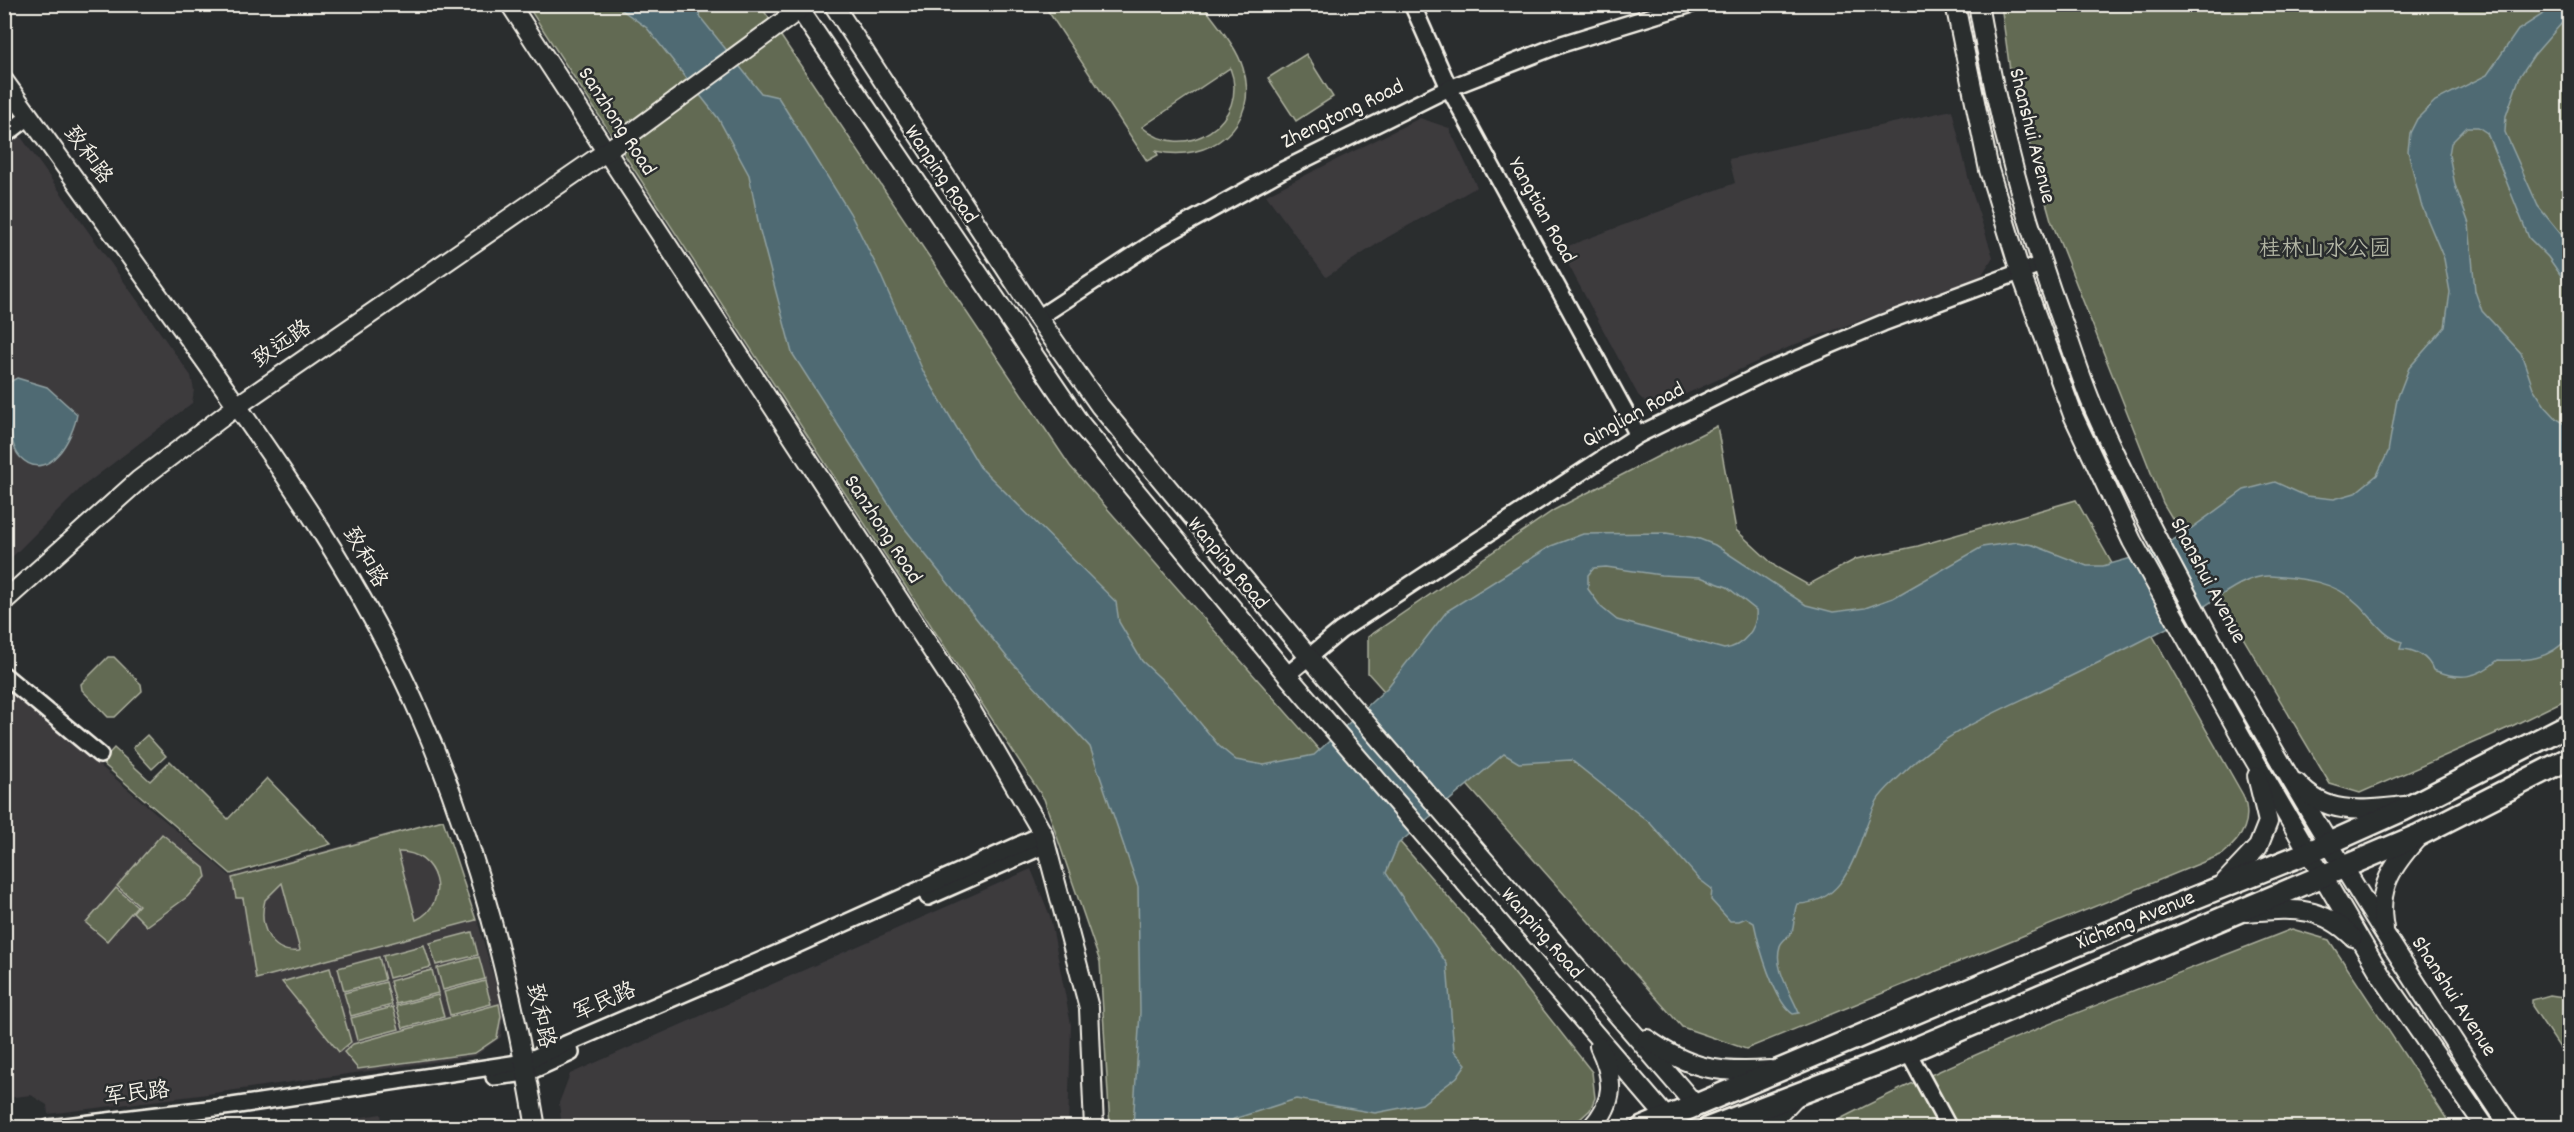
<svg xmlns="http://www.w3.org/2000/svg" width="2574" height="1132" font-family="Dekko,'LXGW WenKai TC',sans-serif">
<rect width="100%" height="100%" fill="#2a2d2e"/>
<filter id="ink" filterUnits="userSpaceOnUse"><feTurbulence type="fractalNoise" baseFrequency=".0167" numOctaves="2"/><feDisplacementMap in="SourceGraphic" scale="12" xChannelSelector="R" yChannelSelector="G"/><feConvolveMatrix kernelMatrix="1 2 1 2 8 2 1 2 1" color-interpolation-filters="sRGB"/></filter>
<g filter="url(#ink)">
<g fill="#3d3a3e">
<polygon points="1952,110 1971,189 1993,257 1981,276 1796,344 1664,404 1648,405 1638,395 1560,249 1735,183 1729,159"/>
<polygon points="4,113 191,376 194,390 192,403 82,487 5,564"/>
<polygon points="1420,118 1449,128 1477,187 1388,237 1326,277 1266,195"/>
<polygon points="5,685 230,876 443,819 476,916 499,996 503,1016 501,1037 475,1056 200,1095 48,1114 47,1105 31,1095 7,1098 5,1101"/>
<polygon points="1031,869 1050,916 1071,1025 1068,1127 562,1127 559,1103 570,1074"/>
<polygon points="381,1114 383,1127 302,1127"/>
</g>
<g fill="#626b52" stroke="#abae9d" stroke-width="1.5" fill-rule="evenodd">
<polygon points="527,5 760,5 1070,466 1507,964 1592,1072 1595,1098 1590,1110 1580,1119 1558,1128 1110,1127 1100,962 1044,799"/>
<path d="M1066,5h137c13,19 33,40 40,63 18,57 -34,96 -87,83l2,4 -11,6 -103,-156h16l1,3zM1230,68c21,53 -46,97 -88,59z"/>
<polygon points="2001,5 2569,5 2569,698 2508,728 2360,793 2330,784 2163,503 2051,220 2011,78"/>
<polygon points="1306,54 1333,97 1296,121 1268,78"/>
<path d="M1717,426l19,104 40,37 32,18 48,-26 62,-13 158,-46 167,295c10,26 0,42 -20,59l-477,195 -64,-22 -314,-354v-36l186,-127z"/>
<polygon points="108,657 114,657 141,684 142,691 115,717 108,717 82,690 81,684"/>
<polygon points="147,735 166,756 152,769 133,748"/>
<polygon points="114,748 150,781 170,761 228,819 267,778 331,844 231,874 101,762"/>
<path d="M443,820l33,100 -220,59 -13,-81h-7l-4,-20zM398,852c40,-2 54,51 18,68zM282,883l18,67 -1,1c-29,3 -41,-26 -34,-51z"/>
<polygon points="162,834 204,868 206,877 187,897 147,926 133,912 139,905 117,886"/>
<polygon points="116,888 137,906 107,941 86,923"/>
<path d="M2292,929l37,11 123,187 -629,1c150,-80 312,-137 469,-199z"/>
<polygon points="472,932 478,955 436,965 430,943"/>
<polygon points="424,945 431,967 389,978 383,956"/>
<polygon points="379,957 385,980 344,991 338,968"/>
<polygon points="479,957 485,979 443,990 437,968"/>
<polygon points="330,968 351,1042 339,1052 282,982"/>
<polygon points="432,970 438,993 396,1004 390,981"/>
<polygon points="485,981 491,1004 450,1015 444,992"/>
<polygon points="386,982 392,1005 351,1016 344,993"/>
<polygon points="438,995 444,1017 403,1028 396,1006"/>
<polygon points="2550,995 2563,997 2569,1003 2569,1056 2562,1051 2532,1006 2532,1000"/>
<polygon points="499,1004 501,1016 497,1038 475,1053 358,1069 344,1052 353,1044"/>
<polygon points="393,1007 399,1029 357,1040 351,1018"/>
</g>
<g fill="#4f6b73" stroke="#91a1a2" stroke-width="1.5" fill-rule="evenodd">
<path d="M615,5h82l3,12 61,76 17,4 72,116 28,56 46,104 56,94 136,135 3,20 23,39 32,30 45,55 17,14 28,5 50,-10 73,-67 60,-77 104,-65 32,-12 83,-1 31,5 18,7 91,60 27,7 32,-4 28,-10 89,-51 35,-5 16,3 54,21h16l46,-13 33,-18 62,-45 31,-8 31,14 28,3 21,-6 22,-18 11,-23 9,-53 12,-31 36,-41 5,-35 -6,-33 -23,-55 -13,-53 2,-18 7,-14 18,-18 52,-26 31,-45 39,-25h12v15l-8,4 -27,31 -14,21 -14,40 -1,16 33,74 31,38v43l-21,-30 -19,-19 -42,-105 -9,-6h-11l-16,16 -2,12 6,30 14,39 6,67 7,20 39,42 12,35 12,18 12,13 12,7v211c-20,23 -42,24 -71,23 -22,19 -38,20 -65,10 -5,-14 -19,-21 -33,-21l2,-7c-20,-6 -29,-24 -44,-38 -23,-23 -56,-26 -88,-28 -28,-2 -63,32 -88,44 -47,25 -94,48 -142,71 -48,23 -101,45 -139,84 -8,8 -19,17 -24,26 -21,39 -24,102 -80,103 -4,9 -2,21 -5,27 -3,6 -10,9 -12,15 -7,22 11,47 19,67l-6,1c-19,-13 -34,-67 -39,-91l-8,-5 -7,3h-9l-19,-21 1,-11 -13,-10 -49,-56 -79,-63 -52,3 -15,-9 -106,90 -12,29 61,91 7,87 12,13 -9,13 -35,27 -47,9 -79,-14 -62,20 -10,8h-91l7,-115 -2,-125 -48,-140 -84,-91 -104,-131 -110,-172 -32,-122 -11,-56 -31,-57 -71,-90zM1606,567l55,8 39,2 27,10 29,23c2,18 -13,37 -32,39l-107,-29 -16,-13 -13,-18v-14l6,-7z"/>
<path d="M17,378l30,9 30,27c-3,22 -29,72 -57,43 -11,-11 -15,-57 -14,-73z"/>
</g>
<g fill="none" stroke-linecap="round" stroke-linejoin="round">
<defs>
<g id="minor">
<polyline points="1412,4 1449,88 1638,435"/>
<polyline points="4,136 30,116"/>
<polyline points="1038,318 1160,238 1283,170 1449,88 1562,44 1692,4"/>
<polyline points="4,675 100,755"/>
<polyline points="1287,675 1340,631 1638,435 1764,373 1883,323 2041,264"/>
<polyline points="928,897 1046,845"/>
<polyline points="1908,1052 1949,1128"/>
<polyline points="494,1077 527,1073 571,1053"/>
<polyline points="49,1128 232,1106 524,1062 792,947 1043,834"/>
</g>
<g id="major">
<polyline points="510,4 971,710 1043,834 1089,1008 1094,1128"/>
<polyline points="796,4 1079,422 1287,675 1667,1118"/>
<polyline points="833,4 1038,318 1100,406 1309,657 1696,1106"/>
<polyline points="1955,4 1989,170 2020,271 2073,415 2132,541 2251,754 2382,977 2486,1128"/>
<path d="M1978,4c20,116 47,218 88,328 9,26 17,52 28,77 34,77 74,151 114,225 93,170 195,333 303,494"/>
<path d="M4,81c64,89 128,178 192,267 83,116 167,235 224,367 58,132 92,270 116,413"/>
<polyline points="4,601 139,480 237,406 607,151 807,4"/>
<path d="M2297,783c29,34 68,27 108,23"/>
<polyline points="2223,884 2258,847 2268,822 2257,776"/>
<path d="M2246,912c43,-3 74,-8 107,25"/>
<path d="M2384,928c-8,-41 9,-63 35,-92"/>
<path d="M1647,1039c42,30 72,35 123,31"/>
<path d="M1591,1128c25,-26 23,-51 8,-82"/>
<polyline points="1766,1128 1798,1094"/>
</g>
<g id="highway">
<polyline points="1642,1128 2057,953 2309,852 2403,810 2570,724"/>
<polyline points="1709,1128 1898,1056 2417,836 2570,758"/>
</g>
</defs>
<use href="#minor" stroke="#f4f1e8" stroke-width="20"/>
<use href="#major" stroke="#f4f1e8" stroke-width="22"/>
<use href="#highway" stroke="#f4f1e8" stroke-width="26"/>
<use href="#minor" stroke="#2a2d2e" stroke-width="15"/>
<use href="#major" stroke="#2a2d2e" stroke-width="18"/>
<use href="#highway" stroke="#2a2d2e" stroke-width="21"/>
</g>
</g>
<g text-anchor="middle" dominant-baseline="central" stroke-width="5" stroke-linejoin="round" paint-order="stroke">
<g font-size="22" fill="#f4f1e8" stroke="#2a2d2e">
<text transform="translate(1343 115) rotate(-26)">Zhengtong Road</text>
<text transform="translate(616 122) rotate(57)">Sanzhong Road</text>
<text transform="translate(2031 136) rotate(76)">Shanshui Avenue</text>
<text transform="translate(87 156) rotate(54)">致和路</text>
<text transform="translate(940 175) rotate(56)">Wanping Road</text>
<text transform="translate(1541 211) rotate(61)">Yangtian Road</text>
<text transform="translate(283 345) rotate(-35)">致远路</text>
<text transform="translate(1634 416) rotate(-29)">Qinglian Road</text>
<text transform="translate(882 530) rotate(57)">Sanzhong Road</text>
<text transform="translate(364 558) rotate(60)">致和路</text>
<text transform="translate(1227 564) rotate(50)">Wanping Road</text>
<text transform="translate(2207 581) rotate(62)">Shanshui Avenue</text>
<text transform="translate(2136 921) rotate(-22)">Xicheng Avenue</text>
<text transform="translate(1541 934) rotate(49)">Wanping Road</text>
<text transform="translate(2453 997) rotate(57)">Shanshui Avenue</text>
<text transform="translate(605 1003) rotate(-23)">军民路</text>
<text transform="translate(539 1016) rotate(78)">致和路</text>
<text transform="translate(137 1095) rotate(-7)">军民路</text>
</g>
<g font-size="22" fill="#b2b5a4" stroke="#2a2d2e">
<text x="2325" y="250">桂林山水公园</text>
</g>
</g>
<rect width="2574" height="1132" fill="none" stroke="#2a2d2e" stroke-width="24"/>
<rect x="12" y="12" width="2550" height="1108" fill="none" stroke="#f4f1e8" stroke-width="2" filter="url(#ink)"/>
</svg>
